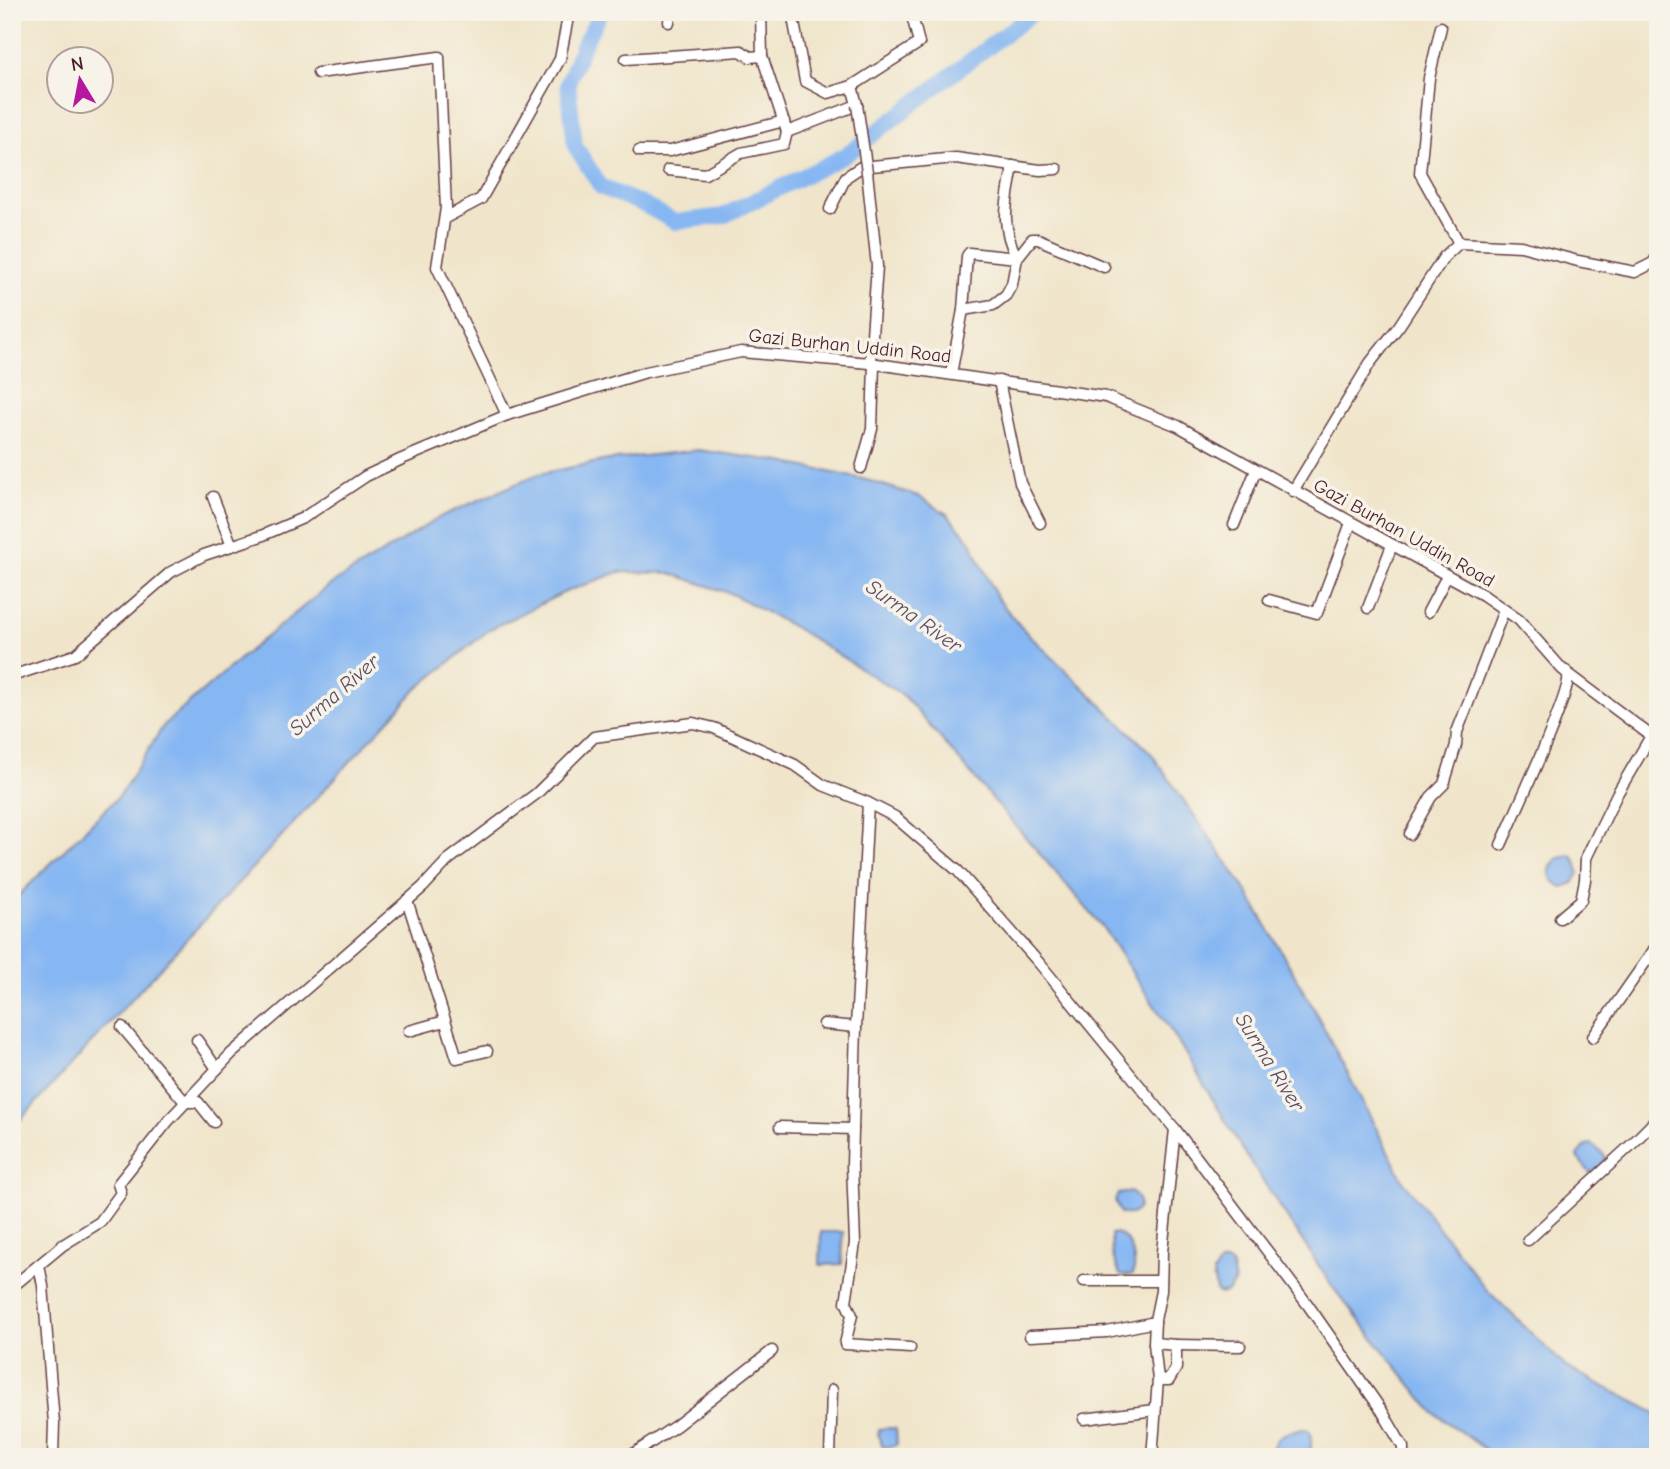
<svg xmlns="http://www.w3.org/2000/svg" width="1670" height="1469" font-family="'Comic Neue',sans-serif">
<rect width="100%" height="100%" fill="#f7f3e8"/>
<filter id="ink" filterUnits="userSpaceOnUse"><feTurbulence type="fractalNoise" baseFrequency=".0143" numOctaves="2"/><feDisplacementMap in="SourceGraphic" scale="14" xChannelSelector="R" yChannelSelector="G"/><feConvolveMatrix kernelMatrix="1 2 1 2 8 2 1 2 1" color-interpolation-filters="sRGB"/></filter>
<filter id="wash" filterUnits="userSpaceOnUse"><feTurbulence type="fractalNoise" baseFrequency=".00686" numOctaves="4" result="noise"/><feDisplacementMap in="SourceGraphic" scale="28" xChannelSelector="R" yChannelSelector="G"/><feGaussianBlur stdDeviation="1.57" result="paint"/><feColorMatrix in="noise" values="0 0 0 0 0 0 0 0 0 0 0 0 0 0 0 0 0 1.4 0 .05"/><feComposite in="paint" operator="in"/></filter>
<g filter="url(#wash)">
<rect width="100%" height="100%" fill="#f0e5ca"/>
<g fill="#87b7f2" stroke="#686b8e" stroke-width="2">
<polygon points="698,450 777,461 867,480 918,496 947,514 970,540 997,598 1021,627 1150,752 1246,890 1314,1009 1404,1182 1486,1289 1566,1367 1658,1414 1658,1457 1496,1457 1433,1412 1334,1289 1244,1152 1179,1043 1101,925 904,696 799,630 732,594 669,573 619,572 565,592 490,629 417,689 12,1129 12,902 120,795 164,725 250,650 330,585 442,516 539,474 608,460"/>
<path d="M1571,855l5,6 3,12 -6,10 -10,4c-14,-5 -18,-18 -6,-28z"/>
<polygon points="1592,1144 1606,1157 1600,1167 1590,1173 1577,1157 1586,1145"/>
<path d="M1131,1192c16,11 6,27 -11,21l-5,-13 3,-6z"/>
<polygon points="821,1232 843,1232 842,1264 820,1265"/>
<path d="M1116,1233c15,5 21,26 17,41l-8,2 -5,-1 -8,-21 -1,-20z"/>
<polygon points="1226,1262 1231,1264 1235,1282 1227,1292 1220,1294 1216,1291 1213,1273 1220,1263"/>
<polygon points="891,1428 896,1429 897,1444 894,1446 883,1447 878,1436 879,1429"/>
<path d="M1304,1429l5,1 2,8v19h-39c-2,-21 14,-25 32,-28z"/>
</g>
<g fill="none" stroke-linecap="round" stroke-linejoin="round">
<polyline stroke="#87b7f2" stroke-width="16" points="601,12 582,47 568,83 575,146 601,187 644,205 675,222 723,216 846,155 1034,12"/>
</g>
</g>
<g filter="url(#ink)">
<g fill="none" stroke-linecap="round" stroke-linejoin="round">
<defs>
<g id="minor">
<polyline points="761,12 762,56 787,132 857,105 852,86 919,43 911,12"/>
<polyline points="792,12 805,81 828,93 852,86"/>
<polyline points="669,22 670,12"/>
<polyline points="1441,27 1429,78 1420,173 1459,243"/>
<polyline points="626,59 741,51 750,57 762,56"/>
<polyline points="318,73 439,57 446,208 437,267 507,415"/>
<polyline points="639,151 670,151 784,121"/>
<path d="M1013,166c-6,36 -14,57 4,92"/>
<polyline points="668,170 705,174 741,153 784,144 787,132"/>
<polyline points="867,172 877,266 870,363"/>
<polyline points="830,209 846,177 861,167 956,158 1040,170 1057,169"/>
<polyline points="445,218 481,199 560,59 569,12"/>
<polyline points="963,310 967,256 969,253 1017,258"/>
<polyline points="951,374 963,310 993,305 1006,295 1012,284 1017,258 1032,239 1038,239 1104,267"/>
<polyline points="999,381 1020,483 1040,523"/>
<polyline points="861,468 872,429 874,363"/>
<polyline points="1293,491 1370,363 1399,326 1444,257 1459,243 1521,246 1578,261 1635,272 1653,263 1658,255"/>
<polyline points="213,497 232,546"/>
<polyline points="1234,525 1256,470"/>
<polyline points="1269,600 1317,613 1351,523"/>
<polyline points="1368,608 1392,545"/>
<polyline points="1428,612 1447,576"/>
<polyline points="12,676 75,655 171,572 204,555 261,536 303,518 366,476 402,459 507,415 646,372 741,352 870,363 1106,397 1178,426 1483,595 1519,620 1562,669 1658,741"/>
<polyline points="868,803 856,1027 852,1165 855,1243 846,1302 852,1315 845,1344 910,1348"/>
<polyline points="1410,834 1431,797 1444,784 1456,745 1457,732 1504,610"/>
<path d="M1501,845c11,-25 70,-152 67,-169 0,-2 -2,-3 -2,-5"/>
<polyline points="407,900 457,1058 487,1051"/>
<polyline points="1560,918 1581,900 1585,880 1586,858 1617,794 1651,736"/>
<polyline points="824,1024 856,1027"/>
<polyline points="122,1027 185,1102 198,1102 214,1122"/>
<polyline points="409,1031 445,1021"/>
<polyline points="1593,1037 1658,944"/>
<polyline points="197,1040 217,1069"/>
<polyline points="780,1127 853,1129"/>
<polyline points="1528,1240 1630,1146 1651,1125 1658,1114"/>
<polyline points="39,1265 43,1286 54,1423 53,1457"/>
<polyline points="1084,1281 1161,1281"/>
<polyline points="12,1287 63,1245 100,1222 121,1193 118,1184 169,1120 231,1054 423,887 448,860 536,794 594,737 693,723 714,728 795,765 823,785 868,803 895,817 958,871 1040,964 1175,1129 1308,1305 1382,1411 1403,1447 1403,1457"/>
<polyline points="1030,1336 1107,1332 1155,1322"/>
<polyline points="1154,1343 1158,1380"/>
<polyline points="1176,1345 1240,1346"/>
<polyline points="1084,1419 1155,1410"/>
<polyline points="629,1457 677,1425 772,1351"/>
<polyline points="830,1457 832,1390"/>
<polyline points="1152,1457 1158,1380 1169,1380 1176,1368 1176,1345 1154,1343 1155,1320 1161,1291 1162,1252 1175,1129"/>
</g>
</defs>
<use href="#minor" stroke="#633d43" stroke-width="13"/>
<use href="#minor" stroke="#fff" stroke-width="10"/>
<defs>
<polyline id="minor-bridge" points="857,105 867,172"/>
</defs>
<use href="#minor-bridge" stroke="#633d43" stroke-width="13" stroke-linecap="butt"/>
<use href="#minor-bridge" stroke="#fff" stroke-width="10"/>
</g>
</g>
<g text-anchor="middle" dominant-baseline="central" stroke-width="7" stroke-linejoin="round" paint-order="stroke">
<g font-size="19" fill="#4a1f2b" stroke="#f7f3e8">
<text transform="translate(850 346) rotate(6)">Gazi Burhan Uddin Road</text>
<text transform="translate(1404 533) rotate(29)">Gazi Burhan Uddin Road</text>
</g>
<g font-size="21" font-style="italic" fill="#5c4d67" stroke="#f7f3e8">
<text transform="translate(914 616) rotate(35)">Surma River</text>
<text transform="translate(334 695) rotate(-41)">Surma River</text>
<text transform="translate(1270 1062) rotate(58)">Surma River</text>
</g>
</g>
<rect width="1670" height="1469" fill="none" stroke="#f7f3e8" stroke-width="42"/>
<g transform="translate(80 80) rotate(350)"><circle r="33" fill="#f7f3e8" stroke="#b29e9c" stroke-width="2"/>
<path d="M0-5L12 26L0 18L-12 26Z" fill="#b5179e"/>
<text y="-10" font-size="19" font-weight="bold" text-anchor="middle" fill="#4a1f2b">N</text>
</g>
</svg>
